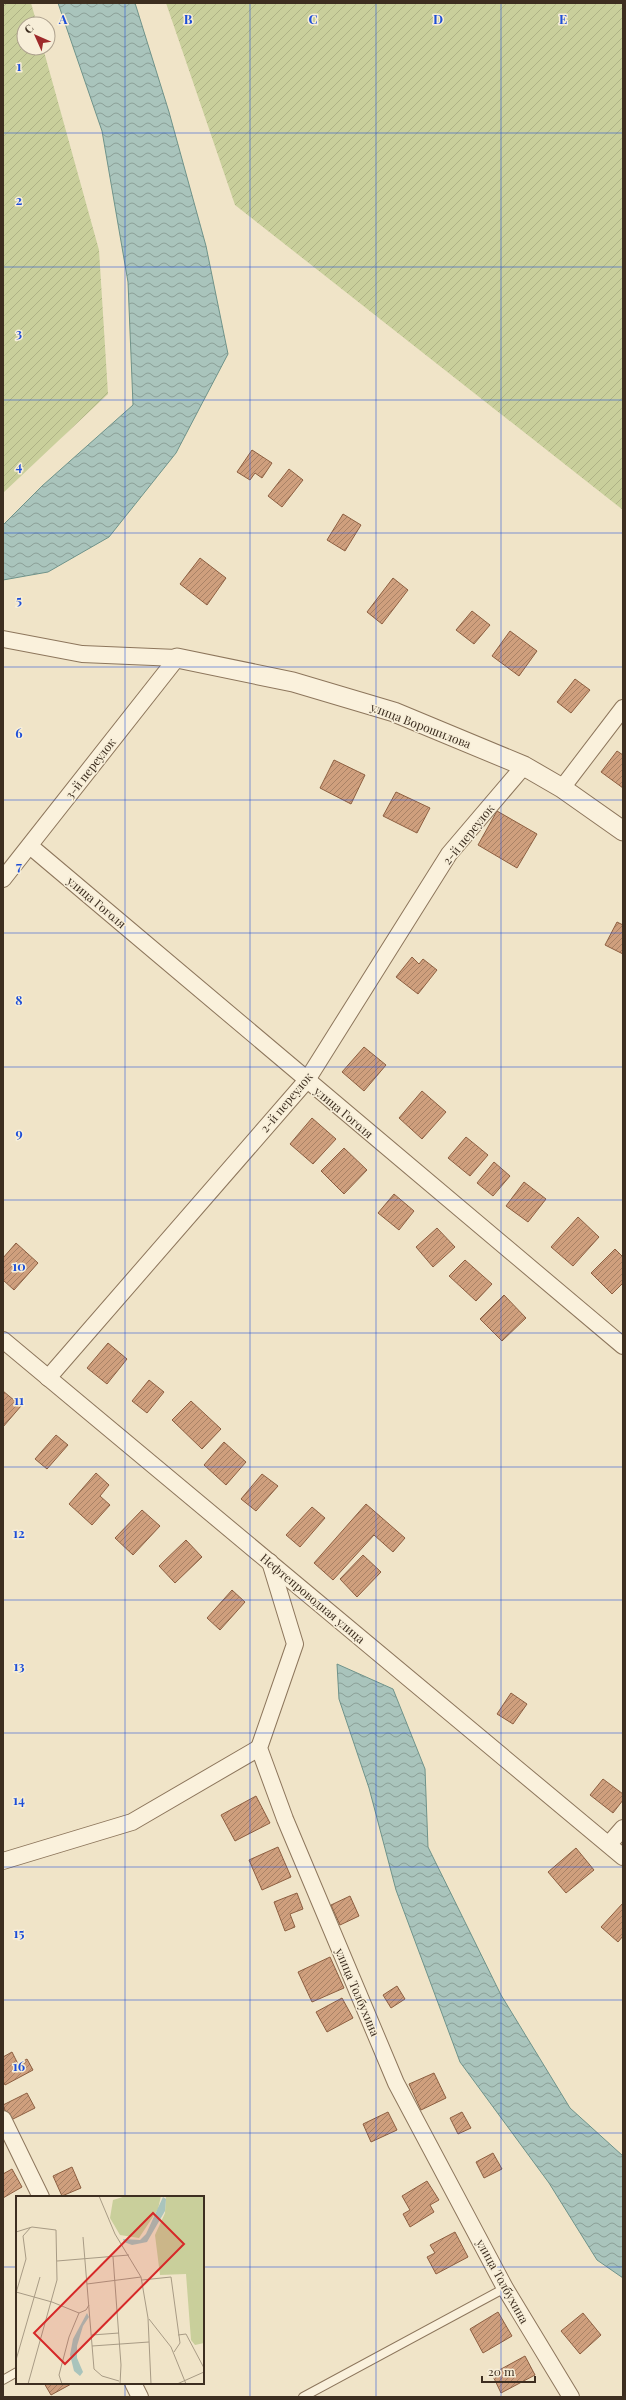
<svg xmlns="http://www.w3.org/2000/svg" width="626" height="2400" font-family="'Playfair Display',serif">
<defs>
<pattern id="garden-furrows" width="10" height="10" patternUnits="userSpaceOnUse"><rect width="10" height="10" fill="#c9cf9b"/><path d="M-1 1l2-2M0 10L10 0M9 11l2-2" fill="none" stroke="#aeb285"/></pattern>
<pattern id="water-waves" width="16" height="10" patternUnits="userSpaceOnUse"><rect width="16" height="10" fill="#a9c4bc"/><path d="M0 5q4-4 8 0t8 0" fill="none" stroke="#8ba098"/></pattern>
<pattern id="building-hatch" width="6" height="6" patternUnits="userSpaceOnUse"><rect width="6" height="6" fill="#cf9f7d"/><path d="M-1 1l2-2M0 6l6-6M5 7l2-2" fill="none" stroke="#a98266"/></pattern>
</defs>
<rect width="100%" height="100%" fill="#f0e4c8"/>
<g fill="url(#garden-furrows)">
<polygon points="3,3 31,3 37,24 24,24 24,48 43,48 99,250 108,394 3,493"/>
<polygon points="166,3 623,3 623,510 235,205"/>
</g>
<g fill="url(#water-waves)" stroke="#6f938a">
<polygon points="58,3 135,3 169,112 206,246 228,354 176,453 109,537 48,572 3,580 3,525 42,486 133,405 128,282 102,131"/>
<polygon points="337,1664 393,1689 425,1769 428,1847 501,1995 570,2108 623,2156 623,2278 597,2260 549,2183 460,2062 396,1890 369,1788 339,1699"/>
</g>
<g fill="url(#building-hatch)" stroke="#8d5f41">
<polygon points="252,450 272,463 262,478 255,473 250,480 237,472"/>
<polygon points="289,469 303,480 282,507 268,496"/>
<polygon points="343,514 361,525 345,551 327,540"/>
<polygon points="200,558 226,578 207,605 180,584"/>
<polygon points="393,578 408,590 382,624 367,612"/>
<polygon points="472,611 490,625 474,644 456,630"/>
<polygon points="510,631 537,651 519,676 492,656"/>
<polygon points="575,679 590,690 571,713 557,702"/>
<polygon points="617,751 623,755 623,788 601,772"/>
<polygon points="334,760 365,775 351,804 320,788"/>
<polygon points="396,792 430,808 417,833 383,816"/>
<polygon points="497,811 537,834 517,868 478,845"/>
<polygon points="617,922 623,925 623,954 605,945"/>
<polygon points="412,957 419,964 423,959 437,970 418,994 396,977"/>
<polygon points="364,1047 386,1065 364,1091 342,1072"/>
<polygon points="422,1091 446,1112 422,1139 399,1118"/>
<polygon points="312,1118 336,1139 313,1164 290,1144"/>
<polygon points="466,1137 488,1155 470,1176 448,1158"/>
<polygon points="344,1148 367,1170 344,1194 321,1171"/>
<polygon points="494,1162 510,1176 493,1196 477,1183"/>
<polygon points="524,1182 546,1199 528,1222 506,1206"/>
<polygon points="394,1194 414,1211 399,1230 378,1213"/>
<polygon points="578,1217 599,1237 573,1266 551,1247"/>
<polygon points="437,1228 455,1247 433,1267 416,1247"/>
<polygon points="16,1243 38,1263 14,1290 3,1280 3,1258"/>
<polygon points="615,1249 623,1257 623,1283 612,1294 591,1273"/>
<polygon points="465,1260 492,1284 476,1301 449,1276"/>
<polygon points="504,1295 526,1318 502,1341 480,1319"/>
<polygon points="108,1343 127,1359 107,1384 87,1368"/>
<polygon points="149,1380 164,1392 147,1413 132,1401"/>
<polygon points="3,1391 21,1406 3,1427"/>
<polygon points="191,1401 221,1429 202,1449 172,1420"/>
<polygon points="56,1435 68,1445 47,1469 35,1459"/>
<polygon points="224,1442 246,1462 226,1485 204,1465"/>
<polygon points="96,1473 109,1485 100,1496 110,1505 92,1525 69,1504"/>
<polygon points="262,1474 278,1486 256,1511 241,1499"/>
<polygon points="366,1504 405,1538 393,1552 374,1535 333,1580 314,1563"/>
<polygon points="312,1507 325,1518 300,1547 286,1535"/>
<polygon points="142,1510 160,1526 133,1555 115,1538"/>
<polygon points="186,1540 202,1557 175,1583 159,1566"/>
<polygon points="363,1555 381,1572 357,1597 340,1579"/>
<polygon points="232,1590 245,1602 220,1630 207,1618"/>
<polygon points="511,1693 527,1704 513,1724 497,1714"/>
<polygon points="603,1779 623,1794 623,1800 613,1813 590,1795"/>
<polygon points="256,1796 270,1823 235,1841 221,1815"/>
<polygon points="278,1847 291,1877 262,1890 249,1860"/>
<polygon points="576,1848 594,1870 566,1893 548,1872"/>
<polygon points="297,1893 303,1909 290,1914 295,1927 285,1931 274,1902"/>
<polygon points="350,1896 359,1916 340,1925 331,1905"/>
<polygon points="623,1903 623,1936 618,1942 601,1927"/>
<polygon points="330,1957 344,1988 312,2002 298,1972"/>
<polygon points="397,1986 405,1999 391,2008 383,1995"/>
<polygon points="342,1998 353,2018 327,2032 316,2012"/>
<polygon points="12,2052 18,2064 27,2059 33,2070 5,2085 3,2081 3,2057"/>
<polygon points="434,2073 446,2098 421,2110 409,2084"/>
<polygon points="27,2093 35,2108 9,2121 3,2105"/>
<polygon points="388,2112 397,2130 371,2142 363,2124"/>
<polygon points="462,2112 471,2128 458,2134 450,2118"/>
<polygon points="493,2153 502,2169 484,2178 476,2162"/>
<polygon points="72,2167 81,2188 62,2196 53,2176"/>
<polygon points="12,2169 22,2187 3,2198 3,2174"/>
<polygon points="427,2181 439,2200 430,2205 434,2212 410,2227 403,2214 410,2210 402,2196"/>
<polygon points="455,2232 468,2257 436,2274 427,2257 435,2253 430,2245"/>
<polygon points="498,2312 512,2336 483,2353 470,2329"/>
<polygon points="583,2313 601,2335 580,2354 561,2331"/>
<polygon points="525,2356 535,2375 501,2393 492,2374"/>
<polygon points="44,2383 73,2383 51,2395"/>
</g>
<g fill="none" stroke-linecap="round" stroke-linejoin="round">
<defs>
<g id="service">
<polyline points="3,2380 17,2372"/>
<polyline points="303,2397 505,2288"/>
</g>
<g id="minor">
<polyline points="3,639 82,654 177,658"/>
<polyline points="562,788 623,708"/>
<polyline points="30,846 623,1346"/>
<polyline points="3,879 177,658"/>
<polyline points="3,1340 623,1857"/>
<polyline points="48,1378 307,1080 449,854 524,766"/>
<polyline points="270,1562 295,1644 259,1748 285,1819 396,2083 505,2288 571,2397"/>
<polyline points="609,1844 623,1828"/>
<polyline points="3,1861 132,1822 259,1748"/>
<polyline points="3,2119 41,2197"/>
<polyline points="133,2383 140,2397"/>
</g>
<polyline id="tertiary" points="177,658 293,682 394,712 524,766 562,788 623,831"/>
</defs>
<use href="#service" stroke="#8d765c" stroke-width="10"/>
<use href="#minor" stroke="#8d765c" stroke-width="18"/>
<use href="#tertiary" stroke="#8d765c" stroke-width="21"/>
<use href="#service" stroke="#faf1dc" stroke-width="8"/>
<use href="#minor" stroke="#faf1dc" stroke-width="16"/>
<use href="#tertiary" stroke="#faf1dc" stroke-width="19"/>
</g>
<path fill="none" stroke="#1d4ed8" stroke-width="1" stroke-opacity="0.55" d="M125,3v2194M250,3v2394M376,3v2394M501,3v2394M3,133h620M3,267h620M3,400h620M3,533h620M3,667h620M3,800h620M3,933h620M3,1067h620M3,1200h620M3,1333h620M3,1467h620M3,1600h620M3,1733h620M3,1867h620M3,2000h620M3,2133h620M3,2267h14M203,2267h420M125,2383v14"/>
<g text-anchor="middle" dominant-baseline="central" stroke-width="3" stroke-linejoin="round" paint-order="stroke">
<g font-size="12" fill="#3d2e20" stroke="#f7eed8">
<text transform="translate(421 725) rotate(21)">улица Ворошилова</text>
<text transform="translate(90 768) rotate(-52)">3-й переулок</text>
<text transform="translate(468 834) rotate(-51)">2-й переулок</text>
<text transform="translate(97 902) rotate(40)">улица Гоголя</text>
<text transform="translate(286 1102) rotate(-50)">2-й переулок</text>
<text transform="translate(344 1112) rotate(40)">улица Гоголя</text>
<text transform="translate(313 1598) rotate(40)">Нефтепроводная улица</text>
<text transform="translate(358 1992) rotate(67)">улица Толбухина</text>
<text transform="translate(503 2281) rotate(61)">улица Толбухина</text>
</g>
</g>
<g transform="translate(16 2196)">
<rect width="188" height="188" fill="#f0e4c8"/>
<path d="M110,0h35l-3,13 -19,29 -19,-3 -10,-17 3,-18zM150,0h38v147l-9,2 -4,-5 -5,-66 -26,1 -5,-40 10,-22z" fill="#c9cf9b"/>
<path d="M147,1l3,2 -1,12 -18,31 -15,3 -8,-3 -1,-3 17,1 6,-6zM71,117l2,4 -6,9 -6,20v12l6,14 -3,4 -6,-5 -4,-16 3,-16z" fill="#a9c4bc"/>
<path fill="none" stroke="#a89b85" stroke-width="1" d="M83,0l16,38 26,43 7,41 3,66M0,36l16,-5 24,3 1,50 -29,104M67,41l11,132 8,7 17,5M97,61l8,108 -1,19M41,65l72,-6M126,84l29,-3 9,66 -6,9M71,88l54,-7M0,96l36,10 27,11M0,97l10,-34 -3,-23 8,-9M133,123l22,28 15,37M76,139l27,-2M162,139l8,-1 18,34M76,150l57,-4M0,164l24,-83M46,188l-3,-9 10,-38 10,-24 7,-3 3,-5M161,188l27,-12"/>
<path fill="#d62828" fill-opacity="0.15" stroke="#d62828" stroke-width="2" d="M137,17l31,31 -119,120 -31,-31z"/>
<rect width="188" height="188" fill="none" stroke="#3d2e20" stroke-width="2"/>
</g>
<g font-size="13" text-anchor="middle" font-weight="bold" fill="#1d4ed8" stroke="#f7eed8" stroke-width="3" stroke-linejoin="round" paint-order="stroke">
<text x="63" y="24">A</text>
<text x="188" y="24">B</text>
<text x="313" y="24">C</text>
<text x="438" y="24">D</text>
<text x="563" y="24">E</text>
<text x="19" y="71">1</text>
<text x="19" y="205">2</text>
<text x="19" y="338">3</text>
<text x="19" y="471">4</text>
<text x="19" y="605">5</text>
<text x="19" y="738">6</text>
<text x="19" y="871">7</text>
<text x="19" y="1005">8</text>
<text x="19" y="1138">9</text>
<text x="19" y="1271">10</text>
<text x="19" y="1405">11</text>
<text x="19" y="1538">12</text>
<text x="19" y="1671">13</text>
<text x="19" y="1805">14</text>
<text x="19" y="1938">15</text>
<text x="19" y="2071">16</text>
</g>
<rect width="626" height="2400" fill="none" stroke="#3d2e20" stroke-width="8"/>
<g transform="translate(36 36) rotate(315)"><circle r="19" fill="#f7eed8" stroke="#ada18e"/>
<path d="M0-3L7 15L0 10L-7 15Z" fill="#9e2a2b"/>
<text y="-6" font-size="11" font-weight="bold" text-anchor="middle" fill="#3d2e20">С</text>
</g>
<path d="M482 2376v6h53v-6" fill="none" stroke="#3d2e20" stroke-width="2"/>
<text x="488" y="2376" font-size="12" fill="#3d2e20" stroke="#f7eed8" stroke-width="3" paint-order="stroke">20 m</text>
</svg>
